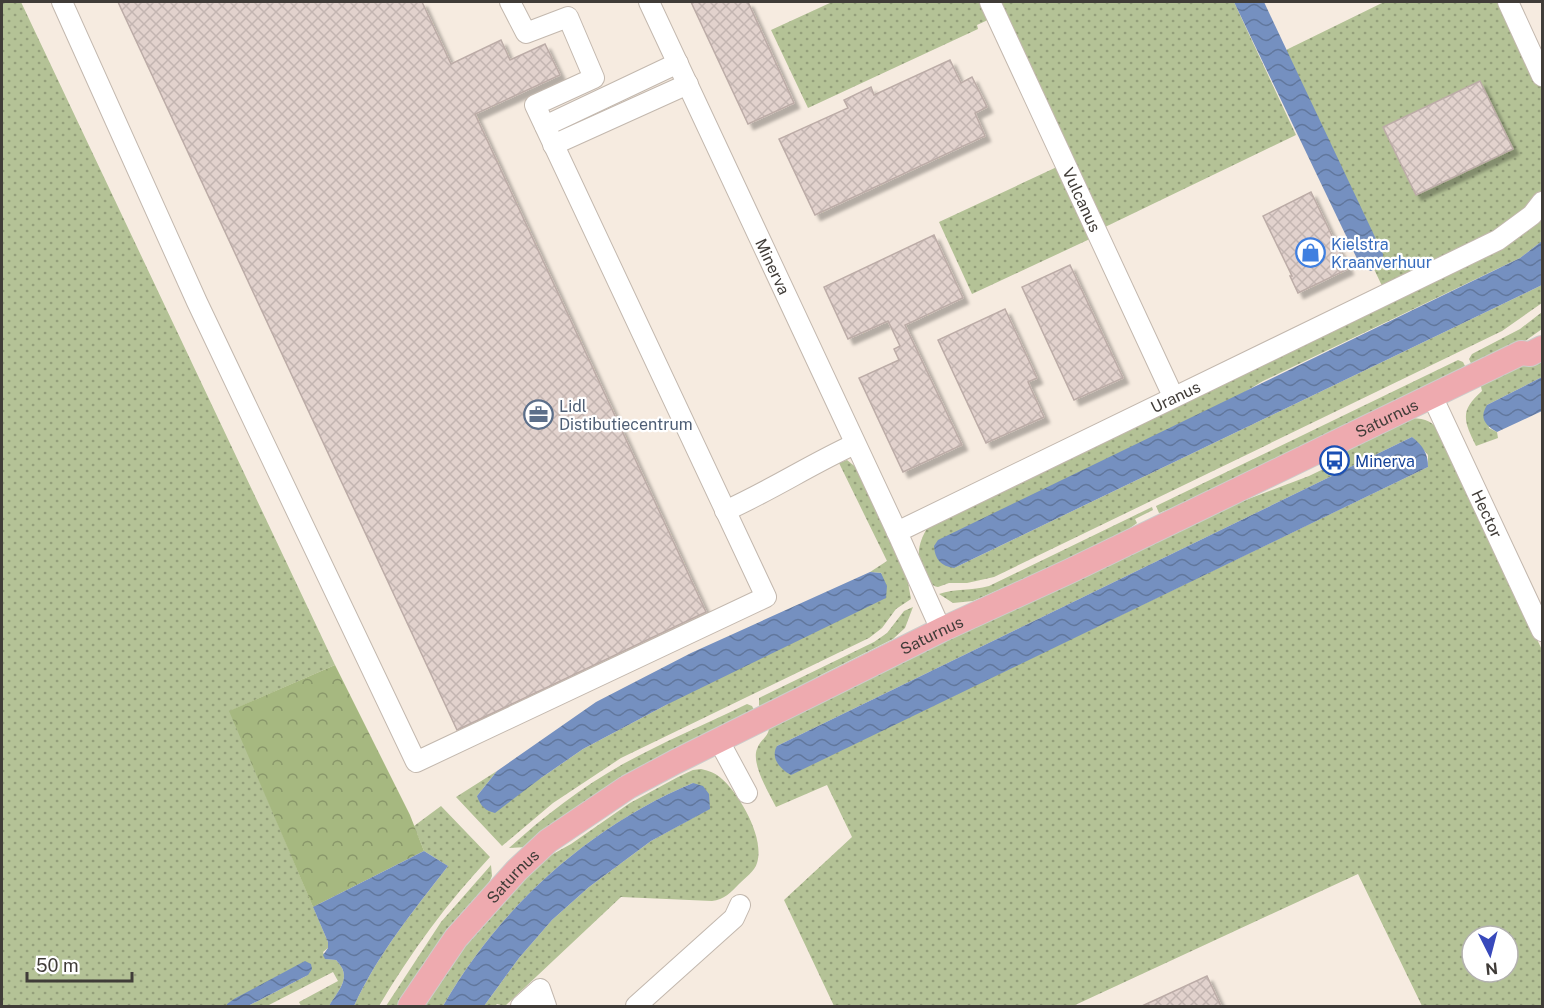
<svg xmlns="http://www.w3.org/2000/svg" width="1544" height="1008" font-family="'Public Sans',sans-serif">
<defs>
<pattern id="green-dots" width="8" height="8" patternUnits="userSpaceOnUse" patternTransform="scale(1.5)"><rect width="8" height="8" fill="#b4c296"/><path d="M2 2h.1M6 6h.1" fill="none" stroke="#949f7b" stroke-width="1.8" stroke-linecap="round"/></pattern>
<pattern id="forest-crowns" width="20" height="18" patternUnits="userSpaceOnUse" patternTransform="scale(1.5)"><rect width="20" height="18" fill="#a6b880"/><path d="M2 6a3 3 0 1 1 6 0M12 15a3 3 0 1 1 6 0" fill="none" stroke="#89976a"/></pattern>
<pattern id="water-waves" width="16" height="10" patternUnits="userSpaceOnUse" patternTransform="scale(1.5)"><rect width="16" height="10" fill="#7590c0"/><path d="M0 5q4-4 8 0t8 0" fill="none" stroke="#61779d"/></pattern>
<pattern id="building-cross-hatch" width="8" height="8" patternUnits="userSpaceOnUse" patternTransform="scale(1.5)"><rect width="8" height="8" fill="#e2d2cd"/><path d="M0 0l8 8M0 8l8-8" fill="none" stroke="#c3b5b1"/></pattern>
<filter id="shadow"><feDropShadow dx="5.5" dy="5.5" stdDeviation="1.5" flood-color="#0004"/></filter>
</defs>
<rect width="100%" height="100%" fill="#f6ebe0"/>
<g fill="url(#green-dots)" fill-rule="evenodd">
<path d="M2,2h19l314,663 -105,46 98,231v6l-5,4 3,7 10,1c17,17 3,29 -7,46h-28l-2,-4 39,-21 -5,-9 -66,34h-19l60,-31 -81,29v2h-225z"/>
<polygon points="832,2 982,2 990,19 977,25 978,29 808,108 771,30"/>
<polygon points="1001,2 1234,2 1296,135 1103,228"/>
<polygon points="1384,2 1502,2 1542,89 1542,194 1491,235 1383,288 1374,269 1378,267 1286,50"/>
<polygon points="1059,166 1092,238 972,294 939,222"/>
<path d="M1542,213v28l-22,17 -257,123 -309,187 588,-283v18l-40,28 -508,246 -27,6h-18l-11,4c-7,-1 -9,-7 -13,-13 -11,-17 -6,-33 4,-49z"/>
<polygon points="1542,312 1542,329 1521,344 1473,368 1469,359 1472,354 1520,329"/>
<path d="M1542,352v25l-55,28 2,23 8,4 1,6 -22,8c-12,-25 -17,-35 6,-55l-2,-9z"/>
<polygon points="1458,360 1463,362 1467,370 1218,491 1159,513 1156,506"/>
<path d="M1412,418c14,1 21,3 29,16l101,216v356h-120l-64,-132 -285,132h-239l-50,-106 68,-63 -25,-52 -51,22c-7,-14 -25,-43 -19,-58 3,-10 13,-12 12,-24l471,-227 3,3 66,-25 31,-15 -2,-4 28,-20zM1412,437l16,18v12l-637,307 -14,-28zM1472,936h36v36h-36z"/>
<polygon points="847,460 858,469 907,577 911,599 896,609 882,628 869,638 621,758 553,803 502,846 456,797 497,771 477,796 541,778 583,749 666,705 882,573 870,572 887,561 839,463"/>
<path d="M1152,507l1,3 -18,9 2,4 -26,19 -138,59 -20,2 -14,-9c16,-6 33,-3 50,-8z"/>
<polygon points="913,607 905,628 893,639 819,676 762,711 759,705 759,698 874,642 887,633 904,611"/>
<path d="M747,704l5,2 4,8 -229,133 -18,1c35,-32 73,-61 114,-84 40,-22 83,-40 124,-60z"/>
<path d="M701,769c8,2 15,4 21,10 18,16 43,59 35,84 -2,8 -12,15 -18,21 -8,8 -15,16 -27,17l-91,-4 -116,109 -8,-2 -2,2h-11l35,-48 33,-38 37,-33 62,-46 58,-32 -16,-26c-105,44 -194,125 -250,223h-24l33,-49 83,-93 36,-20 59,-41 48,-26 15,-7z"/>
<path d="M441,806l49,51c-43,46 -79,95 -111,149h-25c23,-51 60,-96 94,-140l-24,-15 -10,-25z"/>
<polygon points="491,865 492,876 488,885 402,1006 386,1006 441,922"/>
</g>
<polygon fill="url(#forest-crowns)" points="335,665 410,815 424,851 313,907 229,711"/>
<g fill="url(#water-waves)">
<path d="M1234,2h30l119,252c0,9 -3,13 -12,17l-10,-4z"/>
<path d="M1542,241v44l-588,283c-13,-2 -19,-8 -20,-22l4,-6 582,-282z"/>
<path d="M1542,377v34l-45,21c-12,-7 -18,-14 -10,-27z"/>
<path d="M1412,437c11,9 16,16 16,30l-637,308c-11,-6 -21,-17 -14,-29z"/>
<path d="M870,572l11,1 6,13 -1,12 -220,107 -83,44 -42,29 -46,35c-9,-2 -15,-7 -18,-17l20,-25 99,-69 95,-49z"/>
<path d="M693,783l10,3 6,8 1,15 -59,32 -62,46 -37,33 -33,38 -35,48h-41c56,-98 145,-179 250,-223z"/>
<path d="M424,851l24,15c-34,44 -71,89 -94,140h-25c10,-17 24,-29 7,-46l-11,-1 -2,-4 5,-7v-6l-15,-35z"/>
<polygon points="305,961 311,964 312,969 308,975 248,1006 227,1006 227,1004 234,999"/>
</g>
<g fill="url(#building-cross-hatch)" stroke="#bcaca7" stroke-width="1.5" filter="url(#shadow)">
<polygon points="118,2 422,2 451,64 501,40 510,60 545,44 560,75 475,114 706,612 457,730"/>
<polygon points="691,2 748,2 794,103 748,124"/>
<polygon points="950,60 961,83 972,77 987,107 975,113 985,136 815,215 779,139 848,108 844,100 871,87 874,95"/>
<polygon points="1480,81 1513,149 1416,195 1383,127"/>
<polygon points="1311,192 1348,269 1298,293 1290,276 1292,276 1263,216"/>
<polygon points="934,235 963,298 905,325 962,445 903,472 859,378 899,360 894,349 900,346 888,321 848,339 824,287"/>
<polygon points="1070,265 1123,378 1074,400 1022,287"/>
<polygon points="1005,309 1037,378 1028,382 1044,417 986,443 938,340"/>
<polygon points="1207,976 1221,1006 1142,1006"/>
</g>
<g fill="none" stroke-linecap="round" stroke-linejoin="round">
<defs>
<g id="minor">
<polyline points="62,2 197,302 416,762 766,597 535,105 594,78 568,17 526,33 510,2"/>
<path id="s1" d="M649,2l248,530"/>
<path id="s2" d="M990,2l183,394"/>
<polyline points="1508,2 1542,76"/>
<polyline points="545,126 678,63"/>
<polyline points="553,145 688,84"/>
<path id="s3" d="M1432,396l110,235"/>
<path d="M725,511c45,-20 86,-47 130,-67"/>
<path id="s4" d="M941,630l-44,-98 601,-292 34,-25 10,-13"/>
<polyline points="719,741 747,793"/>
<polyline points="521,1006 540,989 546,1006"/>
<polyline points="636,1006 734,918 740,905"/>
</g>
<g id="major">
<path id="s5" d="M410,1006l46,-68 61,-68 31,-29 80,-54 47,-25 266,-132 129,-59 451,-218 9,1 12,-6"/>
</g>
</defs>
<use href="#minor" stroke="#c3b8ae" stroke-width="22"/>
<use href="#major" stroke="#cdcccb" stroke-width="26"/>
<use href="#minor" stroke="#fff" stroke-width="20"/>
<use href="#major" stroke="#eeaaaf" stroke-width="24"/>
</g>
<defs>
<symbol id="shop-ring" viewBox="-11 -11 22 22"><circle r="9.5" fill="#fff" stroke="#3f7fe0" stroke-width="1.5"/><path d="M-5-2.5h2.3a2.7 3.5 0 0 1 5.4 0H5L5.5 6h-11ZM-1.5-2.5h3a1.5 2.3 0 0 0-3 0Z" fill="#3f7fe0"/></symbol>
<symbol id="office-ring" viewBox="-11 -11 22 22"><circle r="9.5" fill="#fff" stroke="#5c6f8a" stroke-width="1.5"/><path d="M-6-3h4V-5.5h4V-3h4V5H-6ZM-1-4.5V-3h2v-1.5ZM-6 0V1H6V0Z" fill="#5c6f8a"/></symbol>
<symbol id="bus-ring" viewBox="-11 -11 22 22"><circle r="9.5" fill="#fff" stroke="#1a4fb4" stroke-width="1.5"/><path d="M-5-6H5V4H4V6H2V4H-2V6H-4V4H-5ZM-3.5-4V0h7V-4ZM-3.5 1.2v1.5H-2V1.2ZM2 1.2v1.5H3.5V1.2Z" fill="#1a4fb4"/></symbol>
</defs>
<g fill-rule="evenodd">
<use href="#shop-ring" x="1294" y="236" width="33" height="33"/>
<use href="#office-ring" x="522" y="398" width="33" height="33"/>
<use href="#bus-ring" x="1318" y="444" width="33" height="33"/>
</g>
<g text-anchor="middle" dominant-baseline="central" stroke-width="4.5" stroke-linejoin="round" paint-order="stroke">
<g font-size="16" fill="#403c38" stroke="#fff">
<text stroke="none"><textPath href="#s2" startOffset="218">Vulcanus</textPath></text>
<text stroke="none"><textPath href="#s1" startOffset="292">Minerva</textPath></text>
<text stroke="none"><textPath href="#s4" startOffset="417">Uranus</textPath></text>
<text stroke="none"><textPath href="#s5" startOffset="1156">Saturnus</textPath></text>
<text stroke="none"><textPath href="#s3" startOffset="130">Hector</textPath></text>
<text stroke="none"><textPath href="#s5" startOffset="652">Saturnus</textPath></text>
<text stroke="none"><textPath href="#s5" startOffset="166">Saturnus</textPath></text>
</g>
<g font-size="16" fill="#366cbe" stroke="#fff" text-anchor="start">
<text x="1331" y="244">Kielstra<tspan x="1331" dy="18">Kraanverhuur</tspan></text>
</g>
<g font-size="16" fill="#4e5e75" stroke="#fff" text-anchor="start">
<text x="559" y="406">Lidl<tspan x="559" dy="18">Distibutiecentrum</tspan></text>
</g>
<g font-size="16" fill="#164399" stroke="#fff" text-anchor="start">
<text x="1355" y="461">Minerva</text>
</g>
</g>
<rect width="1544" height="1008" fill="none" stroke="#403c38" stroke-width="6"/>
<g transform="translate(1490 954) rotate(174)"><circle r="28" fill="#ffffff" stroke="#b3b1af" stroke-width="1.5"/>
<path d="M0-4.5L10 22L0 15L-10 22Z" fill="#3849bb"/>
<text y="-9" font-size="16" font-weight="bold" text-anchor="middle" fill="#403c38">N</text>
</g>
<path d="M27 972v9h105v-9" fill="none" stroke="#403c38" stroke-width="3"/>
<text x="36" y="972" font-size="18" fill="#403c38" stroke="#ffffff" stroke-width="4.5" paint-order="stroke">50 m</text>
</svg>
